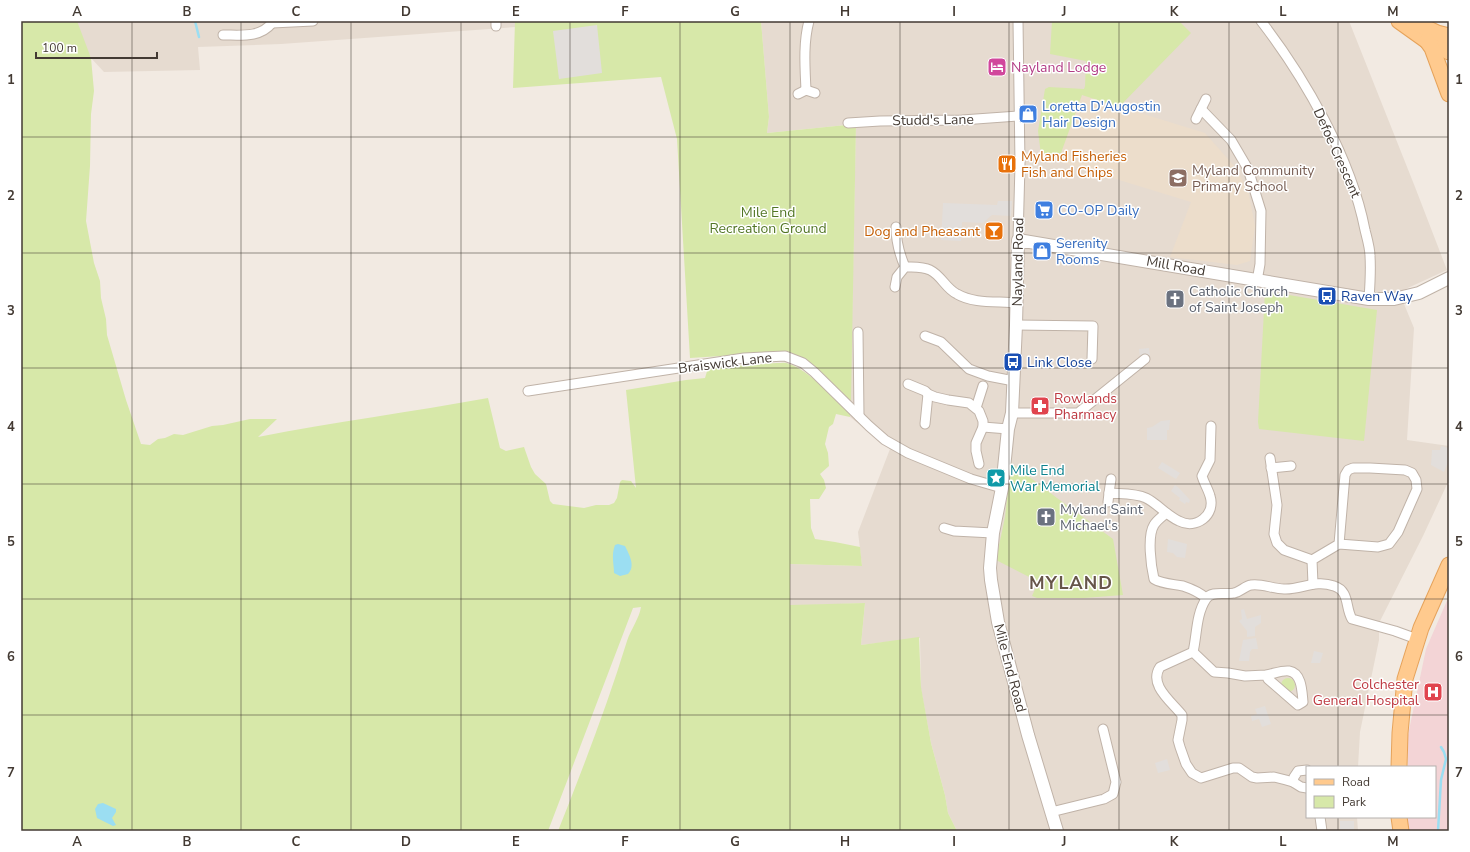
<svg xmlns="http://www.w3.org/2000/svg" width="1470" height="852" font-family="'Nunito Sans',sans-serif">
<rect width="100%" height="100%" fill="#f2eae2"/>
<g fill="#e6dbd0">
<polygon points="74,21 515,21 516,27 281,44 198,47 200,70 104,72 91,58"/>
<polygon points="761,21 1349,21 1415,187 1447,270 1399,292 1414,328 1407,440 1449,446 1449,480 1423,536 1379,623 1379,640 1360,732 1358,767 1307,767 1307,817 1357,817 1358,831 957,831 948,813 945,795 931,743 921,689 920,638 861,645 865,603 790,606 790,564 862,566 858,532 890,449 850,417 856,124 767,133 769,117"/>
</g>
<polygon fill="#ecddcb" points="1082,95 1205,133 1236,168 1248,190 1255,226 1250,261 1237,265 1170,257 1191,202 1057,161"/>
<polygon fill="#f3d4d6" points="1449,596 1449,831 1409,831 1407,817 1435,817 1435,767 1408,767 1408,735 1426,649"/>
<g fill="#d7e8a9">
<path d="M21,21h56l14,37 3,33 -3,23 -1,52 -4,55 8,42 6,18 1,17 5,21 1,16 19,65 15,44 9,1 8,-6 7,-1 9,-4 9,1 29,-9 11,-1 27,-6h27l-19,18c76,-15 153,-25 230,-39l12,50 6,3 18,-4 7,20 4,7 11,10 4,17 3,3 31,4 12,-3h13l5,-2 3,-5 3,-16 2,-2 9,1 5,7 -10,-98 60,-10 19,-2 3,-10 69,-5c4,0 9,-1 12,1 18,5 47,35 61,48v5l-14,-3 -3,10 -4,3 -4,17 3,9 1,13 -9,8 4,6 2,8 -7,11h-9l1,29 4,11 20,3 25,5 2,19 -72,-2v41l75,-2 -4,42 58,-8 2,50 10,56 14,52 3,18 9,18h-399c25,-63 49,-125 69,-190 4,-12 12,-22 14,-34l-8,1 -85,223h-527z"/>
<path d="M515,21h246l8,96 -2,16 89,-9 -5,278c-21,-21 -37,-41 -66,-50l-95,6 -13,-219 -16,-62 -148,11z"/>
<polygon points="1052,21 1179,21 1191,33 1119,107 1082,95 1061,153 1041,155 1038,131 1045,89 1049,87 1084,89 1085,86 1086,61 1050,54"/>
<polygon points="1265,291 1377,310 1364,441 1259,429 1258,422"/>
<polygon points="1011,463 1057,498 1113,539 1123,595 1084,598 1037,598 1032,596 1036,587 1035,580 996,560 1005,517"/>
<circle cx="1288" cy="685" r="7"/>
</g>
<g fill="#e2dedb">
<polygon points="597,25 602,73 559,79 553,31"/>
<polygon points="998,201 1012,201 1011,216 992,215 983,223 962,222 961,241 941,240 943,203 997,205"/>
<polygon points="1149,348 1150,356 1140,357 1139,349"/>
<polygon points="1170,420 1169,430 1167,430 1167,440 1147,440 1147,428 1152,427 1161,421"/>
<polygon points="1441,446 1449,448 1449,460 1444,472 1431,465 1432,450 1440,450"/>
<polygon points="1162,462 1180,473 1176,479 1158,468"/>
<polygon points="1175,485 1179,488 1190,500 1189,503 1186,502 1185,504 1179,500 1180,498 1171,491"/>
<polygon points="1168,539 1187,544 1185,558 1177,557 1173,553 1167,552"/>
<polygon points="1244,609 1247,619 1261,615 1261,623 1255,627 1255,636 1247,637 1247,631 1239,621 1242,619 1241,610"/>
<polygon points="1256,638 1258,649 1252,649 1250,652 1249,661 1239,661 1243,640"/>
<polygon points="1314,651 1323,653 1320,663 1311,663"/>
<polygon points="1265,706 1271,724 1262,727 1259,719 1252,721 1251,716 1257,714 1255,709"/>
<polygon points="1167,759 1170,770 1158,773 1155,763"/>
<rect x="1340" y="821" width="14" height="10"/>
</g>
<g fill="#9bdef2">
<path d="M618,544l7,2c4,8 11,20 3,28l-8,2 -6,-3c0,-9 -3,-18 1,-28z"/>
<polygon points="103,803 116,809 116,812 112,818 116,825 113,826 97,818 95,809 98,804"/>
</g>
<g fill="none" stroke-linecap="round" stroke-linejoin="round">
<g stroke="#9bdef2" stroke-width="2.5">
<polyline points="195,21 199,37"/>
<polyline points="1438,831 1441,780 1446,759 1444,752 1441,747"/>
</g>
<defs>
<g id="minor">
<polyline points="271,21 272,23 313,21"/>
<polyline points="496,21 496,26"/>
<path d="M1261,21c44,57 90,137 104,209 2,8 5,18 5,26 1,15 0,29 -1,43"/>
<path d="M223,35c18,0 37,3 49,-12"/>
<path d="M806,90c-1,-22 -3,-47 3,-69"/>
<polyline points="798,94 806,90 815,93"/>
<polyline points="1201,109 1231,140 1248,169 1261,211 1260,264 1257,281"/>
<polyline points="1196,119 1206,99"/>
<polyline points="848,123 880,121 962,120 1019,116"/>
<path d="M896,227c0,15 3,26 9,40"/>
<polyline points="1018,240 1020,164 1018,21"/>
<path d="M895,287l2,-10 8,-10c8,0 17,-1 25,3 11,5 16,19 27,24 17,10 40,7 60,9"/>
<polyline points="1016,325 1093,326 1092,359"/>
<polyline points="858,332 859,416"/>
<polyline points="925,336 941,342 969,369 988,376 1014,381"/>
<polyline points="908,384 925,391 928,394 935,397 948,400 969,403 979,411 983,421 983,427 976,443 976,451 979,464"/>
<polyline points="528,391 744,358 785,356 803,363 814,372 869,426 885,440 908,453 971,479 1002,488"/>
<polyline points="976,408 983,386"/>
<polyline points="1012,413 1078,413 1145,359"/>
<polyline points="925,424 928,394"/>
<polyline points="983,427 1008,429"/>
<polyline points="1270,458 1277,505 1274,534 1277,543 1284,550 1312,560"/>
<polyline points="1271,468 1291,466"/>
<polyline points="1109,493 1111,479"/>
<path d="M1108,502l1,-9c12,1 26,0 37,5 12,6 20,17 33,23 17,9 37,-6 31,-25 -2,-7 -6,-13 -8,-20l8,-16 1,-34"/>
<path d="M1166,513c-4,4 -9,7 -12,12 -7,11 -3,41 0,54 8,5 19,5 29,7 9,3 16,6 23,12"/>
<polyline points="944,528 954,531 993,533"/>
<polyline points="1313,584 1312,560 1339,544 1378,547 1389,544 1398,532 1417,489 1416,480 1412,473 1405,470 1370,468 1353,468 1348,470 1345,475 1339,544"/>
<path d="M1193,652l21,20 14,1 17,3 21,-1 2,4 30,26 5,-3c-1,-10 -1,-29 -14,-31 -7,-1 -16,3 -23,4"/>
<polyline points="1293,782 1294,777 1298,771 1307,770"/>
<path d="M1307,788l-6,-1 -8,-5 -7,-2 -12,-3 -17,1 -5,-1 -13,-9h-6l-32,10 -9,-5 -6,-9 -6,-17 -2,-7 4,-20v-5c-10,-13 -34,-30 -22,-48l33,-15c4,-17 3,-38 13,-53 5,-9 20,-4 28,-6 6,-1 11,-7 17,-8 10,-2 22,4 33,4 17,1 31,-10 50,-3 16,5 11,22 18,33l43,12 22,8"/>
<polyline points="1051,812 1104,799 1113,794 1116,782 1103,729"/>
<polyline points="1320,817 1322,831"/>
</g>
<polyline id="tertiary" points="1057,831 1028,735 998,622 991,580 990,568 993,533 1002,488 1008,429 1012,413 1016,325 1018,240 1369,299 1394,299 1419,293 1449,278"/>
<g id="primary">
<polyline points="1399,21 1427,41 1449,52"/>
<polyline points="1412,21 1437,33 1449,36"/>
<polyline points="1427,41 1432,48 1449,94"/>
<polyline points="1399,767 1400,733 1405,679 1421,628 1449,565"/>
<polyline points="1399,817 1401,831"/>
</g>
</defs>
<use href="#minor" stroke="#c0b3a8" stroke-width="11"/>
<use href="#tertiary" stroke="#c0b3a8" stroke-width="14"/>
<use href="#primary" stroke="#e6a35b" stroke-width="17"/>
<use href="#minor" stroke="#fff" stroke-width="9"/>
<use href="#tertiary" stroke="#fff" stroke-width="12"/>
<use href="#primary" stroke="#ffca8e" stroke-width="15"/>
</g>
<path fill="none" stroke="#433a33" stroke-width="1" stroke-opacity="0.55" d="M132,21v810M241,21v810M351,21v810M461,21v810M570,21v810M680,21v810M790,21v810M900,21v810M1009,21v810M1119,21v810M1229,21v810M1338,21v746M21,137h1428M21,253h1428M21,368h1428M21,484h1428M21,599h1428M21,715h1428M1338,817v14"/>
<defs>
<symbol id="hotel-square" viewBox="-11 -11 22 22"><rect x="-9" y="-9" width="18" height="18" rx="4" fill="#d1479c" stroke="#fff"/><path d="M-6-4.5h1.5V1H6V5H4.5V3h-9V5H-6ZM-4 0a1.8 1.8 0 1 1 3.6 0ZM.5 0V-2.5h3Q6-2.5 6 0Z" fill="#fff"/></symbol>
<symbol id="shop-square" viewBox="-11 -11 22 22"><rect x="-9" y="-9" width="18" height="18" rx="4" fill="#3f7fe0" stroke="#fff"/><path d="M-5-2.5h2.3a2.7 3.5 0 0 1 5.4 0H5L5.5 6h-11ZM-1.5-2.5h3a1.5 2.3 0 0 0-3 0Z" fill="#fff"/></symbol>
<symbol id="restaurant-square" viewBox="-11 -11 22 22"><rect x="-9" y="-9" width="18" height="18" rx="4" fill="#e8710a" stroke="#fff"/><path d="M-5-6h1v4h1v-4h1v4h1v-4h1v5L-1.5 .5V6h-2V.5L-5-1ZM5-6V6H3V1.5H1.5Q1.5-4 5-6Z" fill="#fff"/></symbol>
<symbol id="school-square" viewBox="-11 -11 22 22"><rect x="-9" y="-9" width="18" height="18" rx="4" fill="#8d6e63" stroke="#fff"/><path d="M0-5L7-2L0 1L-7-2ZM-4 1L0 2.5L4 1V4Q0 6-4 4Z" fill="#fff"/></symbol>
<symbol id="supermarket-square" viewBox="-11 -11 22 22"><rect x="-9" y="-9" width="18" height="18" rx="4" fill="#3f7fe0" stroke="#fff"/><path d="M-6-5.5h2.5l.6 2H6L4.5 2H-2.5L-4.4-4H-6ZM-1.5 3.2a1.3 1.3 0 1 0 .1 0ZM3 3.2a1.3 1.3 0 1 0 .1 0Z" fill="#fff"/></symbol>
<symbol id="bar-square" viewBox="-11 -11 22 22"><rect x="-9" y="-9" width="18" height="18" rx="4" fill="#e8710a" stroke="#fff"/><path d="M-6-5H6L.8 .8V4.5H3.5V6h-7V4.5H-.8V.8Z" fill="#fff"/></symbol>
<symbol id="bus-square" viewBox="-11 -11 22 22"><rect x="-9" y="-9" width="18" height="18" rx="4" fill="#1a4fb4" stroke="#fff"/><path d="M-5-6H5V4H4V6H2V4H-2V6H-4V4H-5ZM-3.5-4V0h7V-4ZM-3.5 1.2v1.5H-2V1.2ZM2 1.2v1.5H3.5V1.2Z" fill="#fff"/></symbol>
<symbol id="church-square" viewBox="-11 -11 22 22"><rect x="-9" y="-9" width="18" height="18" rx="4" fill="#6b7280" stroke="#fff"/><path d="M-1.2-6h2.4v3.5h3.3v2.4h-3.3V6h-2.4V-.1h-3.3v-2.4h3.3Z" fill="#fff"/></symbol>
<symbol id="pharmacy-square" viewBox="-11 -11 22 22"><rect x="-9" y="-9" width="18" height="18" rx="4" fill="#e0444e" stroke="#fff"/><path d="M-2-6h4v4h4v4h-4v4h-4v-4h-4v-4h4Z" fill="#fff"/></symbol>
<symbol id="sight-square" viewBox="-11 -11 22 22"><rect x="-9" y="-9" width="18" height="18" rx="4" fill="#0f9aa8" stroke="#fff"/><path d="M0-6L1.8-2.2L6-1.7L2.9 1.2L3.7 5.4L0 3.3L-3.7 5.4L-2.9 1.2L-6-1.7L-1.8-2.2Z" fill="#fff"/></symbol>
<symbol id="hospital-square" viewBox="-11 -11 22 22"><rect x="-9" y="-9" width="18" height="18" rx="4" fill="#e0444e" stroke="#fff"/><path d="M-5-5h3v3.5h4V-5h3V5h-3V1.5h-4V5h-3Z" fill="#fff"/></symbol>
</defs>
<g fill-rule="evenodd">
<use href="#hotel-square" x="986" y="56" width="22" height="22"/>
<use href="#shop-square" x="1017" y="103" width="22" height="22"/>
<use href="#restaurant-square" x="996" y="153" width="22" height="22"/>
<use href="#school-square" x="1167" y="167" width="22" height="22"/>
<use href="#supermarket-square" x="1033" y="199" width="22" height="22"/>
<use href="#bar-square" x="983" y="220" width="22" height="22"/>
<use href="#shop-square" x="1031" y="240" width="22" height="22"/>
<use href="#bus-square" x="1316" y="285" width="22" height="22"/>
<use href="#church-square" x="1164" y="288" width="22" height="22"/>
<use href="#bus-square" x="1002" y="351" width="22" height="22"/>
<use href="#pharmacy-square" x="1029" y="395" width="22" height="22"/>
<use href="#sight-square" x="985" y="467" width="22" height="22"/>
<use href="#church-square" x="1035" y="506" width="22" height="22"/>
<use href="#hospital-square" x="1422" y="681" width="22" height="22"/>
</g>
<g text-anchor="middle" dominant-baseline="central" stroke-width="3" stroke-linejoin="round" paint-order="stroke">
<g font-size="14" fill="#b23c85" stroke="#fff" text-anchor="start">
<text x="1011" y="67">Nayland Lodge</text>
</g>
<g font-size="14" fill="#366cbe" stroke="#fff" text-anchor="start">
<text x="1042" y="106">Loretta D'Augostin<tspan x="1042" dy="16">Hair Design</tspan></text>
<text x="1058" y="210">CO-OP Daily</text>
<text x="1056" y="243">Serenity<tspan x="1056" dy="16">Rooms</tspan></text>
</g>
<g font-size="14" fill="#433a33" stroke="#fff">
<text transform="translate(933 120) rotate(-1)">Studd's Lane</text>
<text transform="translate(1337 153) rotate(66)">Defoe Crescent</text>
<text transform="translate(1018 262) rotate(-89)">Nayland Road</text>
<text transform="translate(1176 266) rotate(10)">Mill Road</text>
<text transform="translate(725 363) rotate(-7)">Braiswick Lane</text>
<text transform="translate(1010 668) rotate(75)">Mile End Road</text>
</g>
<g font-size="14" fill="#c56008" stroke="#fff" text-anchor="start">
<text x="1021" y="156">Myland Fisheries<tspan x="1021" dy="16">Fish and Chips</tspan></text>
<text x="980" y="231" text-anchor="end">Dog and Pheasant</text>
</g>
<g font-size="14" fill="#785e54" stroke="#fff" text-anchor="start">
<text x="1192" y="170">Myland Community<tspan x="1192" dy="16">Primary School</tspan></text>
</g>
<g font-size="14" fill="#527625" stroke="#fff">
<text x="768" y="212">Mile End<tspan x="768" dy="16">Recreation Ground</tspan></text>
</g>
<g font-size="14" fill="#5b616d" stroke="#fff" text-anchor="start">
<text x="1189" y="291">Catholic Church<tspan x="1189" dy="16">of Saint Joseph</tspan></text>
<text x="1060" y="509">Myland Saint<tspan x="1060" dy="16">Michael's</tspan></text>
</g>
<g font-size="14" fill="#164399" stroke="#fff" text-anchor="start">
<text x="1341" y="296">Raven Way</text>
<text x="1027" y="362">Link Close</text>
</g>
<g font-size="14" fill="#be3a42" stroke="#fff" text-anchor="start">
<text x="1054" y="398">Rowlands<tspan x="1054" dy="16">Pharmacy</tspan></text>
<text x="1419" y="684" text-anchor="end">Colchester<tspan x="1419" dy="16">General Hospital</tspan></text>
</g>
<g font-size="14" fill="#0d838f" stroke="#fff" text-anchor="start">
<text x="1010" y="470">Mile End<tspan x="1010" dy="16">War Memorial</tspan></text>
</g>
<g font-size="18" font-weight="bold" letter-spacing="1" fill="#665549" stroke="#fff">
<text x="1071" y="583">MYLAND</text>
</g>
</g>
<rect width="1470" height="852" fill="none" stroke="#ffffff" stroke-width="44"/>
<rect x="1306" y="766" width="130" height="52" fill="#ffffff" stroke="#b4b0ad"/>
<rect x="1314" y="779" width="20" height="6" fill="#ffca8e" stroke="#b4b0ad"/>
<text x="1342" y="786" font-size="12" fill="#433a33">Road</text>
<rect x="1314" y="796" width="20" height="12" fill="#d7e8a9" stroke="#b4b0ad"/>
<text x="1342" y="806" font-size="12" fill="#433a33">Park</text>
<path d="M36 52v6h121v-6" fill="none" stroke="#433a33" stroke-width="2"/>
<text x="42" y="52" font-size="12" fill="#433a33" stroke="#ffffff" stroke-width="3" paint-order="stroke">100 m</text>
<rect x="22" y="22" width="1426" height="808" fill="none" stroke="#433a33" stroke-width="1.5"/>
<g font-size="13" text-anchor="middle" font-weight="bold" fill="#433a33">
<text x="77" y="16">A</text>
<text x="187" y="16">B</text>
<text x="296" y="16">C</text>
<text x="406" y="16">D</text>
<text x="516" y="16">E</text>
<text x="625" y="16">F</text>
<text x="735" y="16">G</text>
<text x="845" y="16">H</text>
<text x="954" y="16">I</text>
<text x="1064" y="16">J</text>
<text x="1174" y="16">K</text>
<text x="1283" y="16">L</text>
<text x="1393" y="16">M</text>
<text x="11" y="84">1</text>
<text x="1459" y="84">1</text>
<text x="11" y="200">2</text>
<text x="1459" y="200">2</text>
<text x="11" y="315">3</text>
<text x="1459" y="315">3</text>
<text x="11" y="431">4</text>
<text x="1459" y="431">4</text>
<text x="11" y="546">5</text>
<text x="1459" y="546">5</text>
<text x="11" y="661">6</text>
<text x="1459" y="661">6</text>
<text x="11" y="777">7</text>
<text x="1459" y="777">7</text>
<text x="77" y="846">A</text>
<text x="187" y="846">B</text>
<text x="296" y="846">C</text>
<text x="406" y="846">D</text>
<text x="516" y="846">E</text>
<text x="625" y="846">F</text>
<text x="735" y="846">G</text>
<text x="845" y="846">H</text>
<text x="954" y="846">I</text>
<text x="1064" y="846">J</text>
<text x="1174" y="846">K</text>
<text x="1283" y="846">L</text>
<text x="1393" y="846">M</text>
</g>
</svg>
